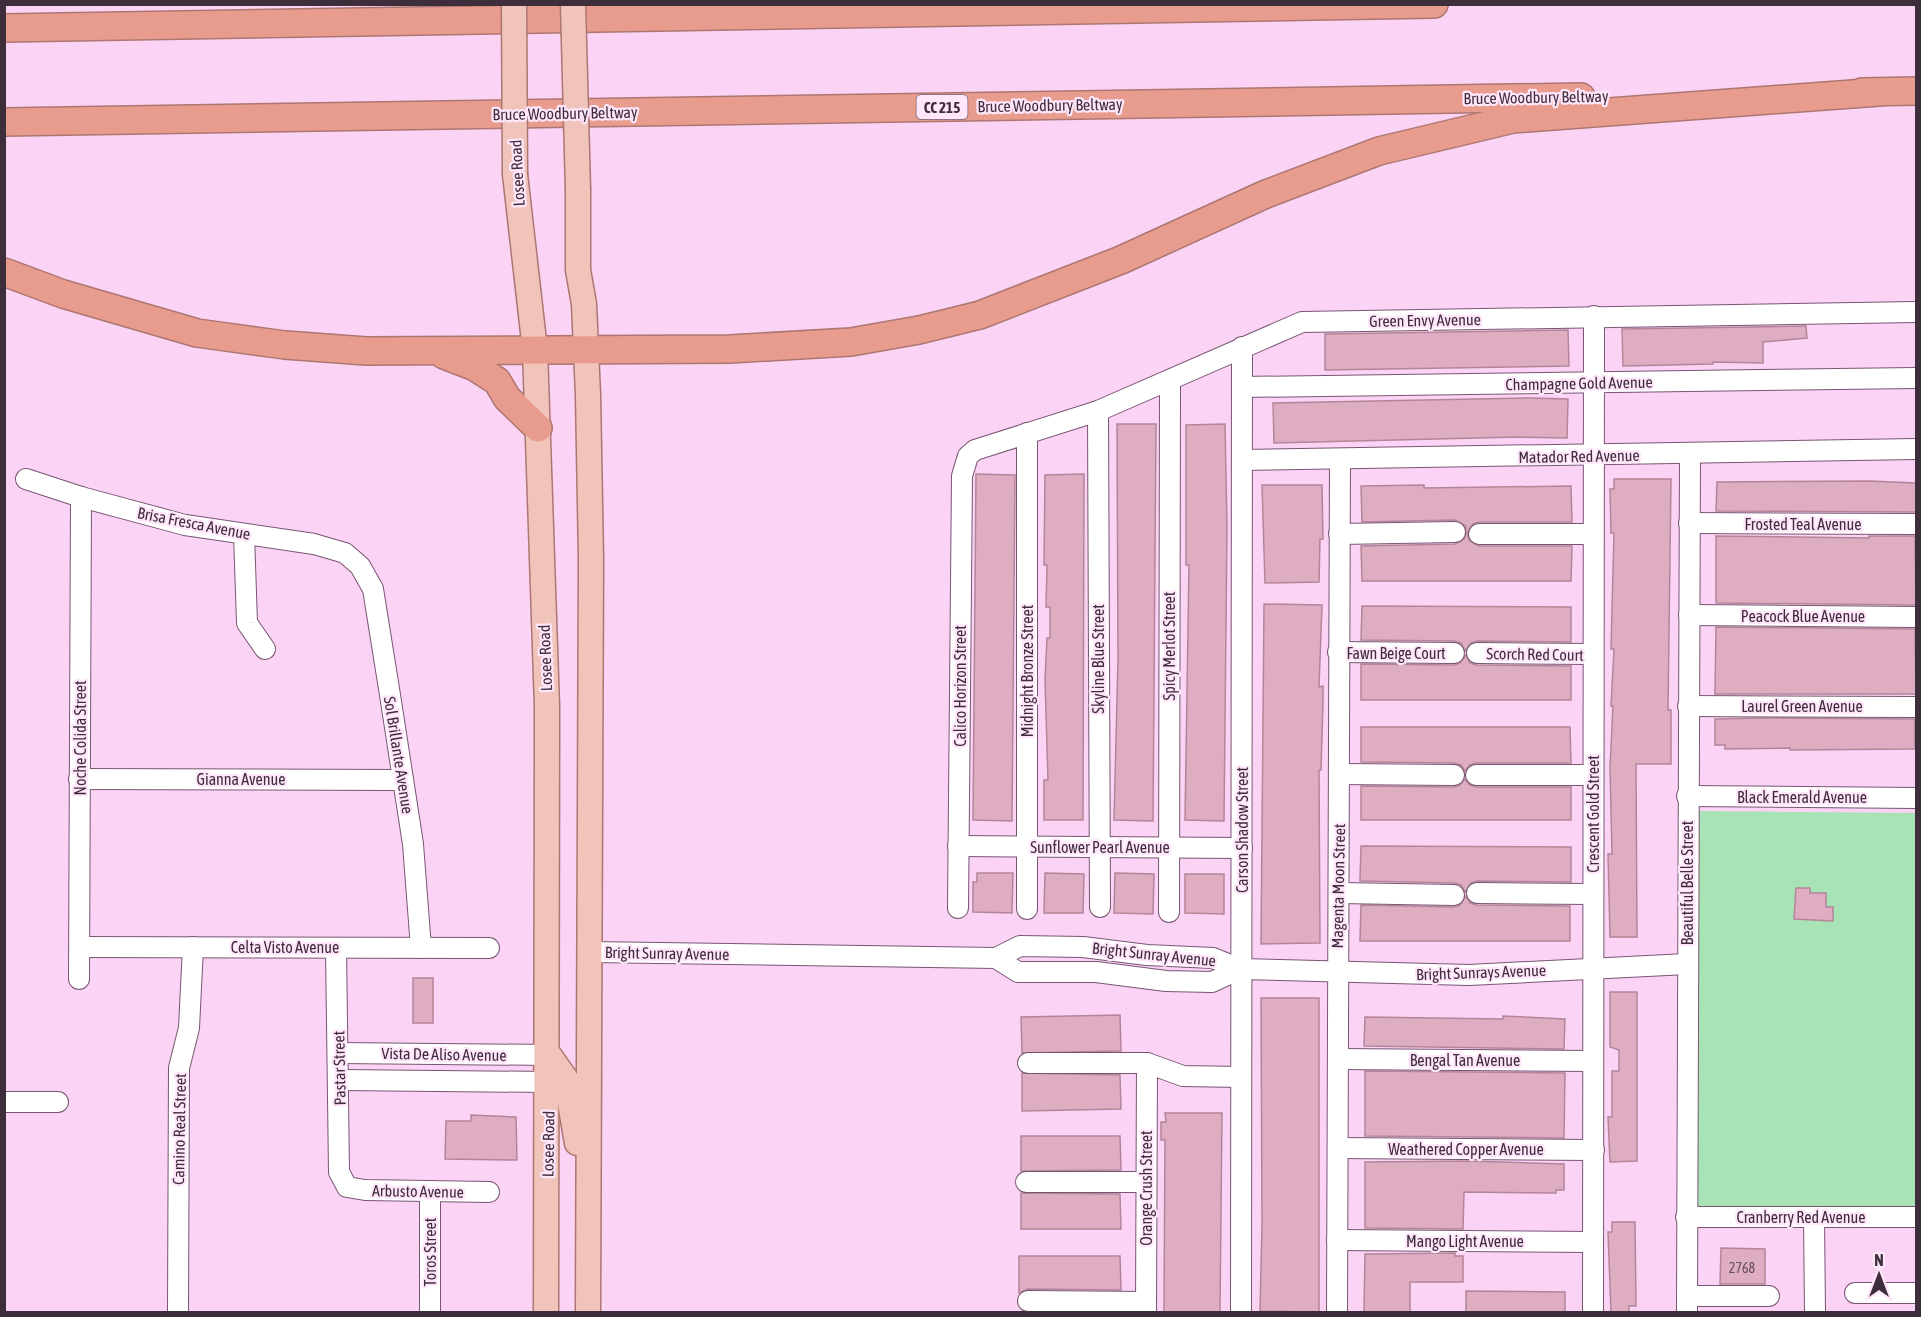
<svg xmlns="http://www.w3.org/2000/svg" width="1921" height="1317" font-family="'Asap Condensed',sans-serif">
<rect width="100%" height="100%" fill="#fbd3f5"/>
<polygon fill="#a7e3b5" points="1694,811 1916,813 1916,1210 1692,1210"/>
<g fill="#deadc2" stroke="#b48599" stroke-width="1.5">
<polygon points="1806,326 1807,338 1763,342 1763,363 1713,362 1713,364 1623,366 1622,329"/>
<polygon points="1568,330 1569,366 1325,370 1325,334"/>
<polygon points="1530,398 1568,399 1567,438 1517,437 1274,443 1273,403"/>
<polygon points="1117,424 1156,424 1153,821 1114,820 1118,659"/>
<polygon points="1225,424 1227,527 1224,821 1185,820 1189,565 1186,565 1186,425"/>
<polygon points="976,474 1015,475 1012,821 973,820"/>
<polygon points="1084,474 1083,820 1044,820 1044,780 1048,780 1045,679 1047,638 1050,638 1050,607 1046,607 1047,565 1044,565 1045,475"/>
<polygon points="1614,479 1671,479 1668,710 1671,710 1671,764 1636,764 1637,937 1610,937 1608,854 1612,854 1610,768 1613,706 1611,706 1614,649 1611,649 1614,533 1611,533 1610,489 1614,489"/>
<polygon points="1869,481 1916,483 1916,512 1716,511 1717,482"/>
<polygon points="1262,485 1322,485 1323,539 1320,539 1319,582 1265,583"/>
<polygon points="1424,485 1424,488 1571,486 1572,522 1479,522 1473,524 1467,533 1469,540 1479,546 1572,546 1571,581 1362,581 1361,546 1455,544 1465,538 1466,526 1455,520 1362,522 1361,486"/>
<polygon points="1716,536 1869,538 1869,536 1915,536 1916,605 1716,603"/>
<polygon points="1264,604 1322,605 1319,687 1323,686 1323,702 1321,770 1319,770 1320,943 1261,944"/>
<polygon points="1362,606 1571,607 1571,642 1477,641 1471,643 1465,651 1461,643 1454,641 1361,640"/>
<polygon points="1716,627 1915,629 1916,694 1715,694"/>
<polygon points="1466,655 1470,663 1477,665 1571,666 1571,700 1361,700 1361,664 1454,665 1460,663"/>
<polygon points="1762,718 1915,719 1915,749 1790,750 1790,748 1725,749 1725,745 1715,745 1715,719"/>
<polygon points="1361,727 1570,727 1571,763 1476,763 1470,765 1465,771 1461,765 1454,763 1361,762"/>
<polygon points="1465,779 1470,785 1476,787 1571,787 1571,820 1361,820 1361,786 1454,787 1460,785"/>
<polygon points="1361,846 1571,847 1571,882 1477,881 1471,883 1465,892 1461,885 1454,883 1360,881"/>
<polygon points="977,873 1013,873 1012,913 973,912 973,882 977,882"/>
<polygon points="1045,873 1084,874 1083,913 1044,913"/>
<polygon points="1115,873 1154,874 1153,914 1114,913"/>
<polygon points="1185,874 1224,874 1224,914 1185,913"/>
<polygon points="1796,888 1810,888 1810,893 1826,893 1826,907 1833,907 1833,921 1794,919"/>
<polygon points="1466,896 1470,903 1477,905 1570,906 1570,941 1360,941 1361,905 1454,907 1460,905"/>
<rect x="413" y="978" width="20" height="45"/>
<polygon points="1610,992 1637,992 1637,1161 1610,1162 1608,1117 1612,1117 1612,1071 1619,1071 1619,1050 1610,1047"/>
<polygon points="1261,998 1319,998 1319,1312 1260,1311 1262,1225"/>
<polygon points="1120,1015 1121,1051 1022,1053 1021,1017"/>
<polygon points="1503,1016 1565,1019 1564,1049 1364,1046 1365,1017 1503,1019"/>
<polygon points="1365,1071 1565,1073 1564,1138 1365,1136"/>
<polygon points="1022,1073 1120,1075 1121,1109 1022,1111"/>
<polygon points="1165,1113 1222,1113 1220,1312 1164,1312 1165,1140 1161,1140 1161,1122 1166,1122"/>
<polygon points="471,1115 516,1117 517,1160 445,1159 446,1121 471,1121"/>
<polygon points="1021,1136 1120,1136 1121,1170 1021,1171"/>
<polygon points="1468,1161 1564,1164 1564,1190 1556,1190 1556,1193 1464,1192 1463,1229 1365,1228 1365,1162"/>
<polygon points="1021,1193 1120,1194 1121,1229 1021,1229"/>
<polygon points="1612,1222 1635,1222 1636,1306 1629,1306 1629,1312 1611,1312 1608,1232 1612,1232"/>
<polygon points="1721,1248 1765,1249 1765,1284 1720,1284"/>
<polygon points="1455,1253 1455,1256 1463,1256 1463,1282 1410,1282 1410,1312 1364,1312 1365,1254"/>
<polygon points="1019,1256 1120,1256 1121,1290 1028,1289 1019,1293"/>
<polygon points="1466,1291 1565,1292 1565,1312 1466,1312"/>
</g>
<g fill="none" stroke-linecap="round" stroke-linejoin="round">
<defs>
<g id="minor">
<polyline points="1242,387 1916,378"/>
<polyline points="1098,411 1100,907"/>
<polyline points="1027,433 1027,909"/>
<polyline points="1242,460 1916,449"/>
<polyline points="26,479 81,497 185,525 314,544 345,553 360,566 373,589 390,695 413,844 421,948"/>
<polyline points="1689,523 1916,524"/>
<polyline points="244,534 247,623 265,649"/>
<polyline points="1339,534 1455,532"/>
<polyline points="1479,534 1593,534"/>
<polyline points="1689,615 1916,617"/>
<polyline points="1338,652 1454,653"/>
<polyline points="1477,653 1593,654"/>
<polyline points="1688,706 1916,707"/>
<polyline points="1339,774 1454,775"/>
<polyline points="1476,775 1593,775"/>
<polyline points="79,779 403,780"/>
<polyline points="1687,796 1916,798"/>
<polyline points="958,846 1242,848"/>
<polyline points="1340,893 1454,895"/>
<polyline points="1477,893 1593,894"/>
<polyline points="958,908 962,476 968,456 975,450 1098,411 1302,322 1916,312"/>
<polyline points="1169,912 1170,380"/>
<polyline points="81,947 489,948"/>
<polyline points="336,948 339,1172 347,1187 365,1190 489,1192"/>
<polyline points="589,952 996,958 1020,946 1083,947 1147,955 1213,958 1240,969 1469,975 1687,964"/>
<polyline points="996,958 1018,972 1096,972 1166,981 1212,982 1240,969"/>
<polyline points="79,979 81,497"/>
<polyline points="339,1053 549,1055"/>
<polyline points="1338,1059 1593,1061"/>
<polyline points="1028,1063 1147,1063 1183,1076 1240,1077"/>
<polyline points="340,1080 548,1082"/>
<polyline points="4,1102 58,1102"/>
<polyline points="1338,1148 1594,1150"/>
<polyline points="1026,1182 1146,1182"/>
<polyline points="1686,1217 1916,1217"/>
<polyline points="1814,1217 1815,1312"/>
<polyline points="1337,1240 1593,1242"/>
<polyline points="1855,1293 1916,1293"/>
<polyline points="1687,1296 1769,1296"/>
<polyline points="1028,1301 1146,1302"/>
<polyline points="178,1312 179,1068 189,1028 193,947"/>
<polyline points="430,1312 430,1191"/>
<polyline points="1146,1312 1147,1063"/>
<polyline points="1241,1312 1242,347"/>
<polyline points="1337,1312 1340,459"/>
<polyline points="1593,1312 1594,316"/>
<polyline points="1687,1312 1690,454"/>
</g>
<g id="major">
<polyline points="515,174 535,350 547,707 546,1312"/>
<polyline points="578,190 578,270 584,304 588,395 591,559 588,1312"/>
<polyline points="549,1055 566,1079 577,1143"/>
</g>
<g id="highway">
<polyline points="4,28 1434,4"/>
<polyline points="1862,92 1916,91"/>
<polyline points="4,122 1581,97"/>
<polyline points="4,272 63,294 197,333 285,345 366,351 730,349 851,342 919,330 980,315 1121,260 1266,194 1379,151 1513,119 1879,92"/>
<polyline points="444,355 475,367 497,381 507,398 538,428"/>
</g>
</defs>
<use href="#minor" stroke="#785673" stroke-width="22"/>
<use href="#major" stroke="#ac7671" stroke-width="27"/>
<use href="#highway" stroke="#ac7671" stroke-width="30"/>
<use href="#minor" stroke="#fff" stroke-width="20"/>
<use href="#major" stroke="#f1c4bb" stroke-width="24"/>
<use href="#highway" stroke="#e89c8e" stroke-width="27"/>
<defs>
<g id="major-bridge">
<polyline points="514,4 515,174"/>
<polyline points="573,4 578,190"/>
</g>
</defs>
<use href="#major-bridge" stroke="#ac7671" stroke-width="27" stroke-linecap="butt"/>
<use href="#major-bridge" stroke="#f1c4bb" stroke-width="24"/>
</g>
<g text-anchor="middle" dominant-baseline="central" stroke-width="4.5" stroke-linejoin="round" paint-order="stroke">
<g font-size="14" fill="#664e5e">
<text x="1742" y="1268">2768</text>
</g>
<rect fill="#ffe6fb" stroke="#786575" stroke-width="1.5" x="916.5" y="95" width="51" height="24" rx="4.5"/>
<g font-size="15" font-weight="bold" fill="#3e2e3c">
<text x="942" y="107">CC 215</text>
</g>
<g font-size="16" fill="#3e2e3c" stroke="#ffe6fb">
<text transform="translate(1536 97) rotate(-1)">Bruce Woodbury Beltway</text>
<text transform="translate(1050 105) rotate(-1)">Bruce Woodbury Beltway</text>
<text transform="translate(565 113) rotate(-1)">Bruce Woodbury Beltway</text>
<text transform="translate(517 173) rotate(-93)">Losee Road</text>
<text transform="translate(1425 320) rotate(-1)">Green Envy Avenue</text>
<text transform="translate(1579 383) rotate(-1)">Champagne Gold Avenue</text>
<text transform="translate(1579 456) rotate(-1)">Matador Red Avenue</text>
<text transform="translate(194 523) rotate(11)">Brisa Fresca Avenue</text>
<text x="1803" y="524">Frosted Teal Avenue</text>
<text x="1803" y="616">Peacock Blue Avenue</text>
<text transform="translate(1169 646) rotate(-90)">Spicy Merlot Street</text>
<text x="1396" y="653">Fawn Beige Court</text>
<text transform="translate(1535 654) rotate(1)">Scorch Red Court</text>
<text transform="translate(545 658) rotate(-92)">Losee Road</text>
<text transform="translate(1098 659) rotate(-90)">Skyline Blue Street</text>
<text transform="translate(1027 671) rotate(-90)">Midnight Bronze Street</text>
<text transform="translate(960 686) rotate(-90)">Calico Horizon Street</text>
<text x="1802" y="706">Laurel Green Avenue</text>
<text transform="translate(80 738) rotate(-90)">Noche Colida Street</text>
<text transform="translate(399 755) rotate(81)">Sol Brillante Avenue</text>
<text x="241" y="779">Gianna Avenue</text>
<text x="1802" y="797">Black Emerald Avenue</text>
<text transform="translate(1593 814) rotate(-90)">Crescent Gold Street</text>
<text transform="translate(1242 830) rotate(-90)">Carson Shadow Street</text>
<text x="1100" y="847">Sunflower Pearl Avenue</text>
<text transform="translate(1687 883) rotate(-90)">Beautiful Belle Street</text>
<text transform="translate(1338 886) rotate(-89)">Magenta Moon Street</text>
<text x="285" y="947">Celta Visto Avenue</text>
<text transform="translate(667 953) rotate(1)">Bright Sunray Avenue</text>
<text transform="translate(1154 954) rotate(6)">Bright Sunray Avenue</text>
<text transform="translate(1481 972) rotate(-2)">Bright Sunrays Avenue</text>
<text transform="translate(444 1054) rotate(1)">Vista De Aliso Avenue</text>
<text x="1465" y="1060">Bengal Tan Avenue</text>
<text transform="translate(339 1068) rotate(-91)">Pastar Street</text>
<text transform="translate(179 1129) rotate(-89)">Camino Real Street</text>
<text transform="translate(548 1144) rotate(-89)">Losee Road</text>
<text x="1466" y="1149">Weathered Copper Avenue</text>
<text transform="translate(1146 1188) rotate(-90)">Orange Crush Street</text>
<text transform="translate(418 1191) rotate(1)">Arbusto Avenue</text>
<text x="1801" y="1217">Cranberry Red Avenue</text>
<text x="1465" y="1241">Mango Light Avenue</text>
<text transform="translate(430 1252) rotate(-90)">Toros Street</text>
</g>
</g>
<rect width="1921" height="1317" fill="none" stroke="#3e2e3c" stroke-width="12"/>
<g transform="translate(1879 1275)" stroke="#ffe6fb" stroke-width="4.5" paint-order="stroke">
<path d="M0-4.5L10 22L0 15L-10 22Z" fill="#3e2e3c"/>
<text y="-9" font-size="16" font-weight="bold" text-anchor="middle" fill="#3e2e3c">N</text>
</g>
</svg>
